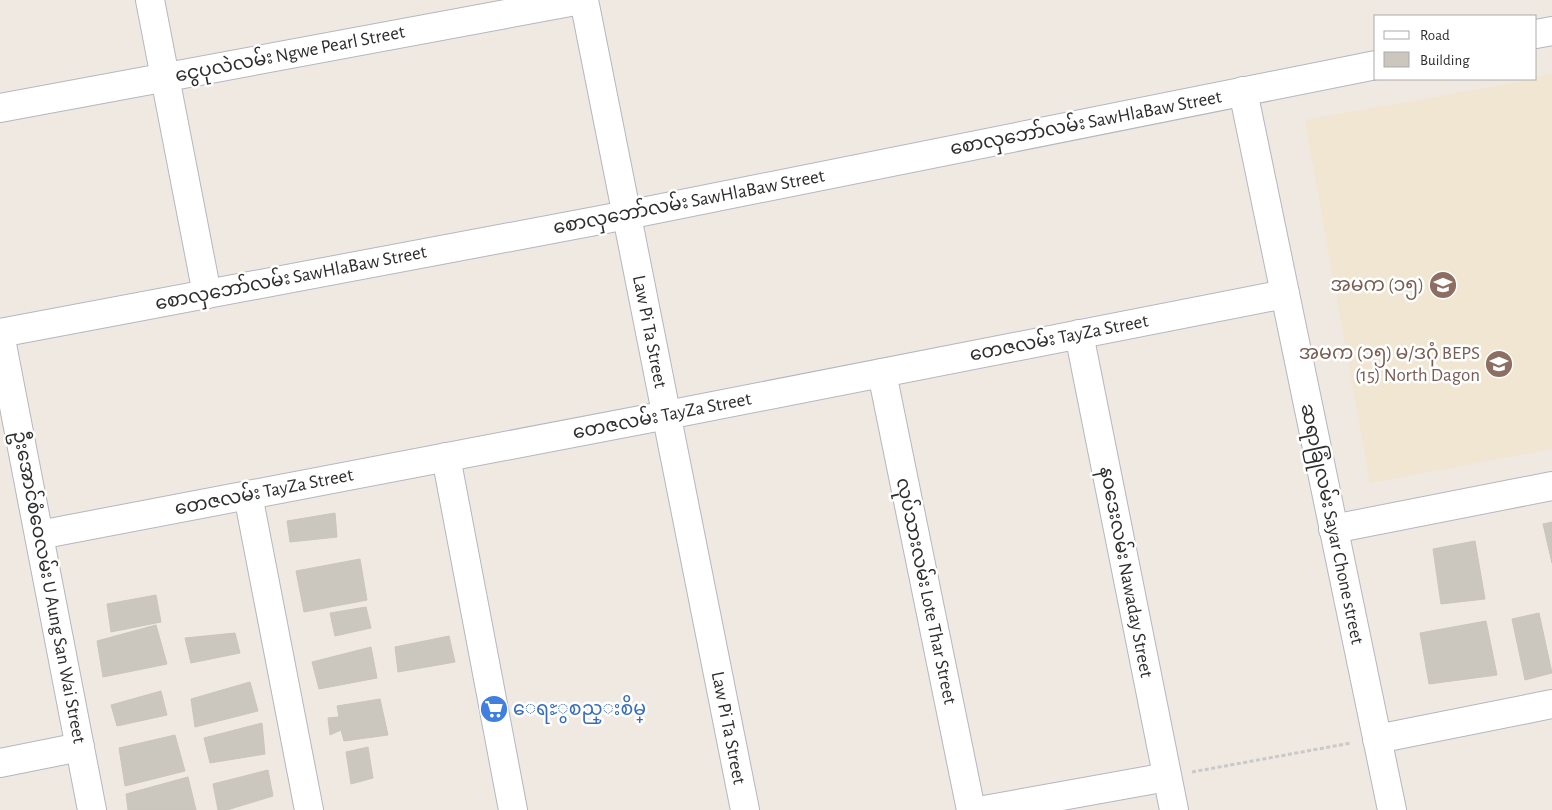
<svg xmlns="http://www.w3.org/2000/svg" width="1552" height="810" font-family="'Alegreya Sans','Noto Sans Myanmar',sans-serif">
<rect width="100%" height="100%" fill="#efe9e1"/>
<polygon fill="#f0e6d1" points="1552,74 1552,449 1370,483 1305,120 1536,79 1536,77"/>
<g fill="#cbc7bf" stroke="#cbc5ba">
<polygon points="335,513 337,537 290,542 287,521"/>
<polygon points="1552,522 1552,563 1543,524"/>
<polygon points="1475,541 1485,599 1441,604 1433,549"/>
<polygon points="360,559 367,600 304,612 296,571"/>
<polygon points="156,595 161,622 111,632 107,604"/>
<polygon points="366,607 371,628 335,636 330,613"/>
<polygon points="1539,613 1552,673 1525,680 1512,619"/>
<polygon points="1486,621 1497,675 1429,684 1420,633"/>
<polygon points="156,625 167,664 103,677 97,641"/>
<polygon points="235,633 240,653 191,663 185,638"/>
<polygon points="449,636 455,662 398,672 395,647"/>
<polygon points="371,647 377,678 319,689 312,662"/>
<polygon points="250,682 258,711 195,727 191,699"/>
<polygon points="161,691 167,715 117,726 111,705"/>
<polygon points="380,699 388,735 344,741 341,730 330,735 328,718 339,717 337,706"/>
<polygon points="262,723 265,754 210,763 204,738"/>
<polygon points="175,735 185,771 125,786 119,748"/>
<polygon points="368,747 373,778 351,784 346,752"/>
<polygon points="268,770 273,796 227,810 218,810 213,784"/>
<polygon points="188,777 196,810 128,810 126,794"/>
</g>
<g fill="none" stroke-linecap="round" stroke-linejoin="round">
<defs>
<g id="street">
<polyline points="150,0 207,294"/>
<path id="s1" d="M584,0l161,810"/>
<polyline points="1536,34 1552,31"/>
<polyline points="1243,91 1392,810"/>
<polyline points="0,108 581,0"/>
<polyline points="0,333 627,215 1376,65"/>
<polyline points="0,334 92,810"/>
<polyline points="1079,334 1174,810"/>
<polyline points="882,373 971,810"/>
<polyline points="446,457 513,810"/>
<polyline points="248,495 309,810"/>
<polyline points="1333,529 1552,486"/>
<polyline points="39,535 667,415 1285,294"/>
<polyline points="1377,739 1552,704"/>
<polyline points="0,763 80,747"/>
<polyline points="984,810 1167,777"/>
</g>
</defs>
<use href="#street" stroke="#b4b7c1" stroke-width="30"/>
<polyline stroke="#c9c9c9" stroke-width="3" stroke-dasharray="4 2.5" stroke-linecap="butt" points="1192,772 1351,743"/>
<use href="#street" stroke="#fff" stroke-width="28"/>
</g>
<defs>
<symbol id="school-disc" viewBox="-11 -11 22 22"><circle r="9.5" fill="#8d6e63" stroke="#fff"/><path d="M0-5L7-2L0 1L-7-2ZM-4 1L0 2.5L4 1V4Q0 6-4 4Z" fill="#fff"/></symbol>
<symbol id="supermarket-disc" viewBox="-11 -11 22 22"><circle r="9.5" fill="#3f7fe0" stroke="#fff"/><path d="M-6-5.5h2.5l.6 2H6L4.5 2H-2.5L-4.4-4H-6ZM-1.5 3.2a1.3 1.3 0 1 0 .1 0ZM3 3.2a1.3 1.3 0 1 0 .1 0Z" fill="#fff"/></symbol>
</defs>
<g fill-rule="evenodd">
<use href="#school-disc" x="1427" y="269" width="32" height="32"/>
<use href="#school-disc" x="1483" y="348" width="32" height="32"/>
<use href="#supermarket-disc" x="478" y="693" width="32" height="32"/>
</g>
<g text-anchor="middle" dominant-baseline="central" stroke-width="5" stroke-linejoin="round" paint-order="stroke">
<g font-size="19" fill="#2e2e2e" stroke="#fff">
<text transform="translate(290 54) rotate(-11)">ငွေပုလဲလမ်း Ngwe Pearl Street</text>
<text transform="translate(1086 123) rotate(-11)">စောလှဘော်လမ်း SawHlaBaw Street</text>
<text transform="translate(689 202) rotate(-11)">စောလှဘော်လမ်း SawHlaBaw Street</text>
<text transform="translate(291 278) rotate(-11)">စောလှဘော်လမ်း SawHlaBaw Street</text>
<text stroke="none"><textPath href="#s1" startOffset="338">Law Pi Ta Street</textPath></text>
<text transform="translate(1059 338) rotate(-11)">တေဇလမ်း TayZa Street</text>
<text transform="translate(662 416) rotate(-11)">တေဇလမ်း TayZa Street</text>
<text transform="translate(264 492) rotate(-11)">တေဇလမ်း TayZa Street</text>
<text transform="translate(1332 524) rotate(78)">ဆရာခြုံလမ်း Sayar Chone street</text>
<text transform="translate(1126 572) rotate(79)">နဝဒေးလမ်း Nawaday Street</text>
<text transform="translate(49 587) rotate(79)">ဦးအောင်စံဝေလမ်း U Aung San Wai Street</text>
<text transform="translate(926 591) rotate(78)">လုပ်သားလမ်း Lote Thar Street</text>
<text stroke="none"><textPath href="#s1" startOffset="742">Law Pi Ta Street</textPath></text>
</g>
<g font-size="19" fill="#785e54" stroke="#fff" text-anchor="end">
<text x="1424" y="285">အမက (၁၅)</text>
<text x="1480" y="353">အမက (၁၅) မ/ဒဂုံ BEPS<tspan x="1480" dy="22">(15) North Dagon</tspan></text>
</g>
<g font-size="19" fill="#366cbe" stroke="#fff" text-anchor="start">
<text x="513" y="709">ေရႊွစည္းစိမ္</text>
</g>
</g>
<rect x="1374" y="15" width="162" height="65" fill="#ffffff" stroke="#ababab"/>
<rect x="1384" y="31" width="25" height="8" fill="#ffffff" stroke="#ababab"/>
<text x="1420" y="40" font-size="15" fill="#2e2e2e">Road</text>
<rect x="1384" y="52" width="25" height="15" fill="#cbc7bf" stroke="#ababab"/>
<text x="1420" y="65" font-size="15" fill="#2e2e2e">Building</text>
</svg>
